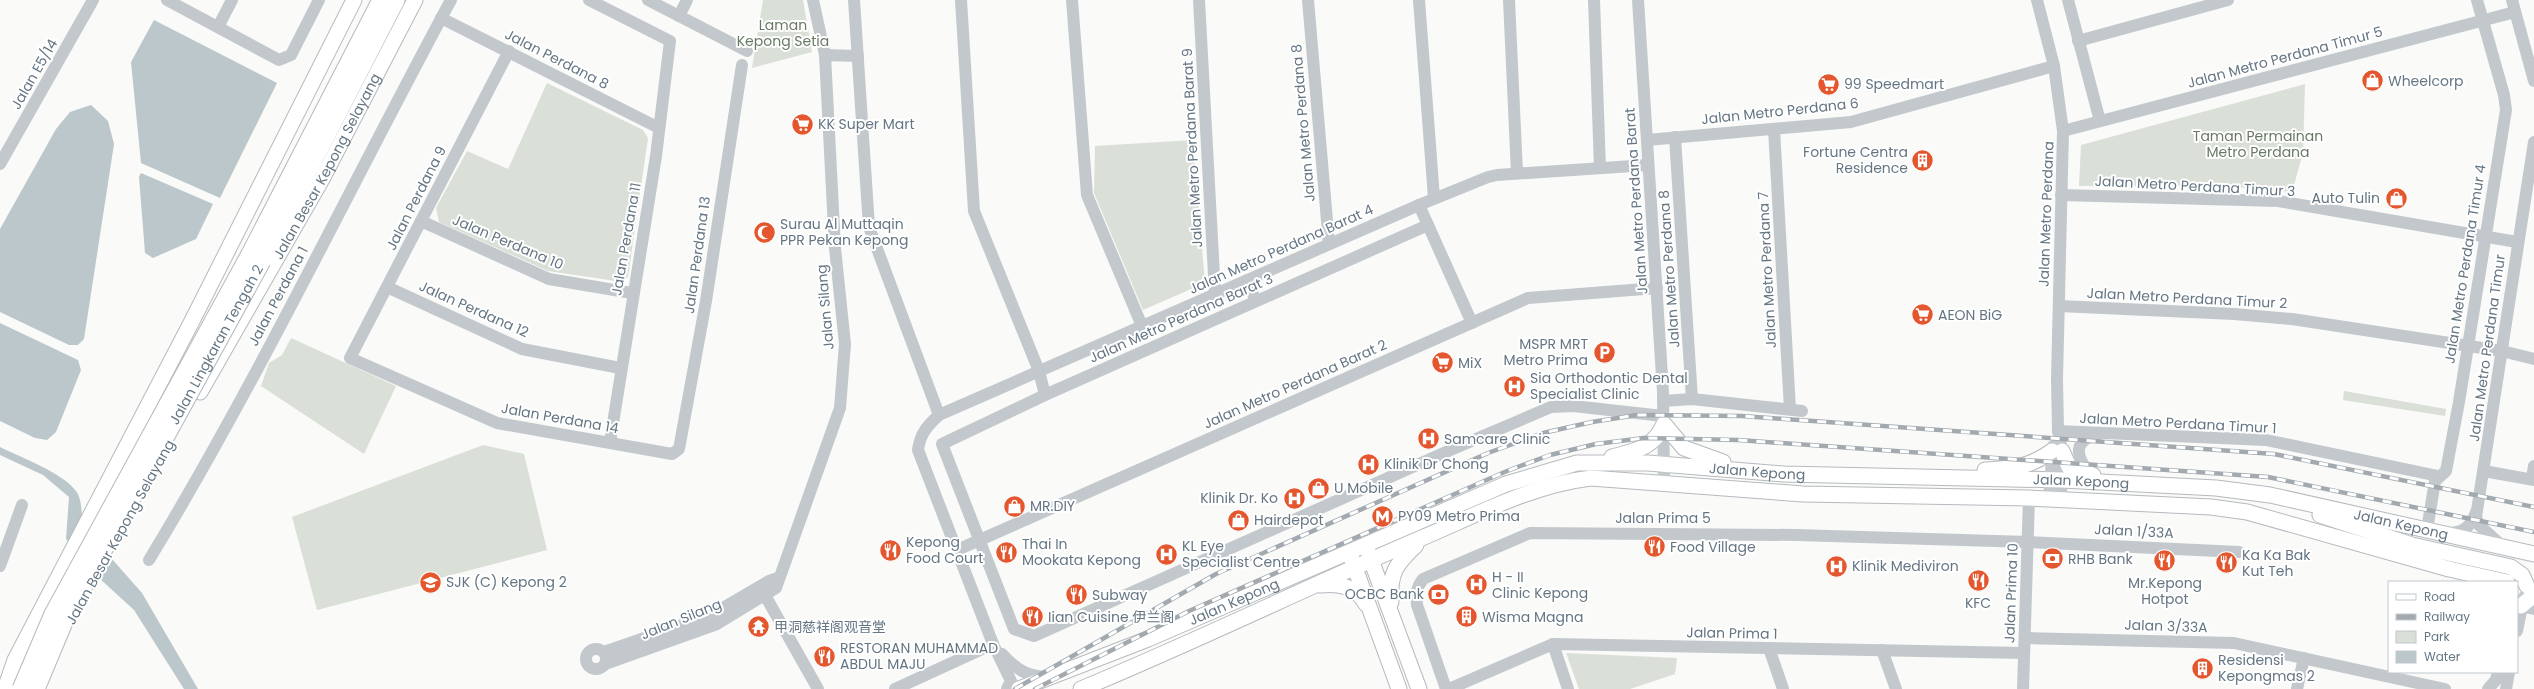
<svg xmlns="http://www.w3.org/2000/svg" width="2534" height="689" font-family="Poppins,'Noto Sans SC',sans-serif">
<rect width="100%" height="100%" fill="#fafaf8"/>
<g fill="#dadfd7">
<polygon points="763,0 803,0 812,52 752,68"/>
<polygon points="547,83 643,130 648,138 628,277 622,282 548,271 439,222 436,208 467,151 508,169"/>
<polygon points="2305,84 2303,153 2292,192 2224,186 2079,186 2081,145"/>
<polygon points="1193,140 1205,283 1143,310 1094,193 1095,146"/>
<polygon points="291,338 396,386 364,454 261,386 269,363 282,355"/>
<polygon points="2344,391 2446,409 2445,416 2343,400"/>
<polygon points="483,445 524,454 547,550 317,610 292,517"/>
<polygon points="1566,653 1677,658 1675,674 1630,689 1579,689"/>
</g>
<g fill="#bbc7cb">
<polygon points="154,20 277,83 220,198 141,163 131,62"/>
<polygon points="91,105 108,121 114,144 84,339 78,345 69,345 0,312 0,229 56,129 70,112"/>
<polygon points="141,173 213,204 196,239 153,258 145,253 139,177"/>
<polygon points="0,323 78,360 81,370 56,432 47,440 35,438 0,421"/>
<path d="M0,447c20,10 63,26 76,44 6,8 6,23 6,34l60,68 56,96h-14l-50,-79 -36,-33 -32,-38 3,-42 -26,-22 -43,-20z"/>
</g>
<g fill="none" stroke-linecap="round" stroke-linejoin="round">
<defs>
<g id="major">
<path id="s1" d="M200,392l122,-213 93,-179"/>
<polyline points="2062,451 2069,467 2093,475"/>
<path d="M1612,457c23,-6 42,-9 52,-33l20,24 39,14"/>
<path d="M1985,470c29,-2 43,-2 67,-19"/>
<polyline points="2320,515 2412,545 2511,567 2522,575 2527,586"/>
<polyline points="1367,549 1419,689"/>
<polyline points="1351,557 1399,689"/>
<path d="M1320,585c19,-2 36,1 46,19"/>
<path d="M1391,602c-2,-29 5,-38 25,-57"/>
<polyline points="2521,606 2534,595"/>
<polyline points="5,689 15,660 191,323 354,0"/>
<path id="s2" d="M1019,689l129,-50 358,-155 71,-21h71l136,11 278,6 154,8 54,7 264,59"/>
<path d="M1081,689c116,-48 228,-103 343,-152 54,-23 108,-52 167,-59l212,16 226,4 182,9 36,5 202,57 58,13"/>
</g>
<g id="highway">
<polyline points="250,254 381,0"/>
<polyline points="262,261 396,0"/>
</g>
</defs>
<use href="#major" stroke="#b5babe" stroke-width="17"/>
<use href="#highway" stroke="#b4b9bd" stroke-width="19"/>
<g stroke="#c3c8cc" stroke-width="12">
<polyline points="167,0 279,60 291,55 319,0"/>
<polyline points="589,0 670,41 656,156 610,442"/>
<polyline points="648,0 747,51"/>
<polyline points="854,0 869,227 939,415"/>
<polyline points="961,0 974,211 1039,371 1045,395"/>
<polyline points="1072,0 1087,195 1142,326"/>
<polyline points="1199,0 1215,294"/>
<polyline points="1308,0 1329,244"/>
<polyline points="1419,0 1434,198"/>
<polyline points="1509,0 1517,173"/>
<polyline points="1594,0 1600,168"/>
<polyline points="1638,0 1663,392 1664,484"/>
<polyline points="2037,0 2054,66 2063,131 2057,379 2058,431 2062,451 2061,500"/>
<polyline points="2068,0 2100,121"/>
<polyline points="2512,0 2534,81"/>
<polyline points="679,16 687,0"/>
<polyline points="441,18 659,128"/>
<polyline points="218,27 232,0"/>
<polyline points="2078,41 2228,0"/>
<polyline points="509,51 350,358 497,423 672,454 679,449 706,301 742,65"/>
<polyline points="825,55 858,56"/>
<polyline points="1774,129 1790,409"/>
<polyline points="2063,131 2515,12"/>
<polyline points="1675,137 1692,399"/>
<polyline points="1647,140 1851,122 2054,66"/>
<polyline points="0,164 93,0"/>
<polyline points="2061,195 2278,201 2517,242"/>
<polyline points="1419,205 1472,323"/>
<polyline points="421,221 549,279 632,293"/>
<polyline points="1428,225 1045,395 942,444 1014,629 1034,636 1455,448 1551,407 1573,406 1663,416"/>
<polyline points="1247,280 1256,301"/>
<polyline points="387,287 522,349 620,368"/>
<polyline points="2059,306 2234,314 2292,319 2502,351 2534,359"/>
<polyline points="1663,401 1692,399 1802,411"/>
<polyline points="2058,431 2266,440 2438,476"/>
<polyline points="2484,471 2534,480"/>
<path d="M2093,475c-16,-14 -23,-34 4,-40"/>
<polyline points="2532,479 2534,466"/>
<polyline points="2049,499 2053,446"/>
<polyline points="2427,530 2435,481 2446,471 2459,402 2506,110 2504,95 2477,0"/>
<path d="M2447,533c16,0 24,-6 29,-21"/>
<polyline points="2503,547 2479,525 2476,517 2534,142"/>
<polyline points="957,550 1528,298 1657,288"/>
<path d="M149,560c110,-181 201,-373 302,-560"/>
<polyline points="0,566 22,505"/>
<polyline points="762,590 818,689"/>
<polyline points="2521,606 2534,609"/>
<polyline points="2517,631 2524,597"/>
<polyline points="2025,638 2234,643 2445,689"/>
<polyline points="1553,644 1568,689"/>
<polyline points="1769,648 1783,689"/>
<circle cx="596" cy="659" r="10"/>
<polyline points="1882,650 1896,689"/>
<polyline points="604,652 711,615 769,581 778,578"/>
<path d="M1002,654c14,15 25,23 46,23"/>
<polyline points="605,664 717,624 776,588 840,408 845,344 835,248 825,55 813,0"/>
<polyline points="895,689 993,644"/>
<path d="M1007,689l4,-8 -18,-37 -75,-194c2,-16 9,-24 21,-35l480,-210 69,-28 9,-2 151,-10"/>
<path d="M1446,689l-29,-84c-1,-11 -1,-17 6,-26l107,-46 266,2 232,7 211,10"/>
<polyline points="1449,689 1553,644 2024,653"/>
<polyline points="2023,689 2029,498"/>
<polyline points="2297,689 2304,658"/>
<polyline points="2488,689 2496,680 2498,672"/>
<polyline points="2506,689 2509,672"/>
</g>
<use href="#major" stroke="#fff" stroke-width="15"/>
<use href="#highway" stroke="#fff" stroke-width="17"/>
<defs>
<g id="rail">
<polyline points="1015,689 1216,574 1488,453 1543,433 1592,422 1637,415 1742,416 2274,454 2534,507"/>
<polyline points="1035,689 1189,611 1507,471 1550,455 1596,444 1644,438 1738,440 2268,477 2534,532"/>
</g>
</defs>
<use href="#rail" stroke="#a2aab0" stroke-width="4.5"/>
<use href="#rail" stroke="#fff" stroke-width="3" stroke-dasharray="9" stroke-linecap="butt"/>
<defs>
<g id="highway-bridge">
<polyline points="21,689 53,614 250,254"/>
<path id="s3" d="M36,689l28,-67 198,-361"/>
</g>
</defs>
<use href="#highway-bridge" stroke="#b4b9bd" stroke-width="19" stroke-linecap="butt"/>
<use href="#highway-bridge" stroke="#fff" stroke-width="17"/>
</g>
<defs>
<symbol id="shop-disc" viewBox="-11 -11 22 22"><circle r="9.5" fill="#e4572e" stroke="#fff"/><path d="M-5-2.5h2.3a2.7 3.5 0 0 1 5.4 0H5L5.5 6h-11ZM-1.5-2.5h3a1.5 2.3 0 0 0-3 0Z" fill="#fff"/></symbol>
<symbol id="supermarket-disc" viewBox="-11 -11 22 22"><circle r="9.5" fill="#e4572e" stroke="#fff"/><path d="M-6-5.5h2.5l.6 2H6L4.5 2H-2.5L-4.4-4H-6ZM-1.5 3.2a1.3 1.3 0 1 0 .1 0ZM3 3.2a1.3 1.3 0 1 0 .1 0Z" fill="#fff"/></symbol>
<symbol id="building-disc" viewBox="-11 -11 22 22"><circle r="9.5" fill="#e4572e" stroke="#fff"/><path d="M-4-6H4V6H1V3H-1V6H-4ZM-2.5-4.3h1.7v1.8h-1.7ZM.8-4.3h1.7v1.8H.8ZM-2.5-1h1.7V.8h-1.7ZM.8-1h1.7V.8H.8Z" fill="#fff"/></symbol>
<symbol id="mosque-disc" viewBox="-11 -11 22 22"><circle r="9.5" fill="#e4572e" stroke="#fff"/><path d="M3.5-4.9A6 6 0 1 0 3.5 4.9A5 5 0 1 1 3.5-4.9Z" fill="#fff"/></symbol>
<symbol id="parking-disc" viewBox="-11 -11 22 22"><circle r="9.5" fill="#e4572e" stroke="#fff"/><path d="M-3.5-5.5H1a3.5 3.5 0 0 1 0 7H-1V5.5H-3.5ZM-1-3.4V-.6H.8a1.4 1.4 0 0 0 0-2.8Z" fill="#fff"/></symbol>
<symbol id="hospital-disc" viewBox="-11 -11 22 22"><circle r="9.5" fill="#e4572e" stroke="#fff"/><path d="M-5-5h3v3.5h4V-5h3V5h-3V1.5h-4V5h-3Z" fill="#fff"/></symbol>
<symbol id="metro-disc" viewBox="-11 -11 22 22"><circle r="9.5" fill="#e4572e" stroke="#fff"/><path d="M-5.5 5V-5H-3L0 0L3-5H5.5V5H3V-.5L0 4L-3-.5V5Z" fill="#fff"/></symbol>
<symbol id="restaurant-disc" viewBox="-11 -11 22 22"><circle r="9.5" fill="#e4572e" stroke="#fff"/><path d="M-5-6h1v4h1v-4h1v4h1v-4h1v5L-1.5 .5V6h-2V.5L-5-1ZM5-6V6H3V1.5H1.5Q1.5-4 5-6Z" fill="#fff"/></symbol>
<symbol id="bank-disc" viewBox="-11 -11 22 22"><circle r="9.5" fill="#e4572e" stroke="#fff"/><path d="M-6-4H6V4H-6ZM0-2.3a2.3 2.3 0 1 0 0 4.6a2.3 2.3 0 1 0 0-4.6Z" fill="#fff"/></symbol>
<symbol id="school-disc" viewBox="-11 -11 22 22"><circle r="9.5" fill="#e4572e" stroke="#fff"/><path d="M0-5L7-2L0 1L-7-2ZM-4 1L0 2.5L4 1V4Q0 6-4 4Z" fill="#fff"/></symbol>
<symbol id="temple-disc" viewBox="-11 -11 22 22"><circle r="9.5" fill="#e4572e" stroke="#fff"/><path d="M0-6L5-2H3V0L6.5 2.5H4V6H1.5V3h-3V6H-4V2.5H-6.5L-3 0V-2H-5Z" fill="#fff"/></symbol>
</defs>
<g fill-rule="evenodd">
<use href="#shop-disc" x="2360" y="68" width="25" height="25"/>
<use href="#supermarket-disc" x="1816" y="72" width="25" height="25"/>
<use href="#supermarket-disc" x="790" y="112" width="25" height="25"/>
<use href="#building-disc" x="1910" y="148" width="25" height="25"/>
<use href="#shop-disc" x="2384" y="186" width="25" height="25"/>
<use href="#mosque-disc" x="752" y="220" width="25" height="25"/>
<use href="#supermarket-disc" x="1910" y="302" width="25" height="25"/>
<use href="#parking-disc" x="1592" y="340" width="25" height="25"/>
<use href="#supermarket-disc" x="1430" y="350" width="25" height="25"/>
<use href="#hospital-disc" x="1502" y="374" width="25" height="25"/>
<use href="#hospital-disc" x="1416" y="426" width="25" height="25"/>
<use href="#hospital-disc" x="1356" y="452" width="25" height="25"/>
<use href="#shop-disc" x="1306" y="476" width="25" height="25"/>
<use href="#hospital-disc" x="1282" y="486" width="25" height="25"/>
<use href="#shop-disc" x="1002" y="494" width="25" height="25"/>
<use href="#metro-disc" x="1370" y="504" width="25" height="25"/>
<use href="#shop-disc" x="1226" y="508" width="25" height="25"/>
<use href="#restaurant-disc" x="1642" y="534" width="25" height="25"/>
<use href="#restaurant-disc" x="878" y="538" width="25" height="25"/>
<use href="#restaurant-disc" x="994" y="540" width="25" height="25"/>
<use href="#hospital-disc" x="1154" y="542" width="25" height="25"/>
<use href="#bank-disc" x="2040" y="546" width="25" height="25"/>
<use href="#restaurant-disc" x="2152" y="548" width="25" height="25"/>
<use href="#restaurant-disc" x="2214" y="550" width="25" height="25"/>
<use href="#hospital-disc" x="1824" y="554" width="25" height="25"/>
<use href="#restaurant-disc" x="1966" y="568" width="25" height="25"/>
<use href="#school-disc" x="418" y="570" width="25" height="25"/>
<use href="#hospital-disc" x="1464" y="572" width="25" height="25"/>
<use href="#bank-disc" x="1426" y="582" width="25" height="25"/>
<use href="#restaurant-disc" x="1064" y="582" width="25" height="25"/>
<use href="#restaurant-disc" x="1020" y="604" width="25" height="25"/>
<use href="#building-disc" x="1454" y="604" width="25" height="25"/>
<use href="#temple-disc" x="746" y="614" width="25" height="25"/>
<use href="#restaurant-disc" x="812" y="644" width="25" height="25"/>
<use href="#building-disc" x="2190" y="656" width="25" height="25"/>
</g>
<g text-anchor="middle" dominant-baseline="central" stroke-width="4" stroke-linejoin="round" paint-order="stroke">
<g font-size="14" fill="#687a64" stroke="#fff">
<text x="783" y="25">Laman<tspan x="783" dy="16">Kepong Setia</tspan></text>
<text x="2258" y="136">Taman Permainan<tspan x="2258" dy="16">Metro Perdana</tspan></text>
</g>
<g font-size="14" fill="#657683" stroke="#fff">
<text transform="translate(2285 57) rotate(-15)">Jalan Metro Perdana Timur 5</text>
<text transform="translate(557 59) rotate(27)">Jalan Perdana 8</text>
<text transform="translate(34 74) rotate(-60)">Jalan E5/14</text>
<text transform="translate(1780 111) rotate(-6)">Jalan Metro Perdana 6</text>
<text transform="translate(1303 123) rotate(-95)">Jalan Metro Perdana 8</text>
<text transform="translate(1192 148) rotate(-93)">Jalan Metro Perdana Barat 9</text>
<text stroke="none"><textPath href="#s1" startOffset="259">Jalan Besar Kepong Selayang</textPath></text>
<text transform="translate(2195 186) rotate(3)">Jalan Metro Perdana Timur 3</text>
<text transform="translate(416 198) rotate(-63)">Jalan Perdana 9</text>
<text transform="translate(1636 201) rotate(-94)">Jalan Metro Perdana Barat</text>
<text transform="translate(2046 214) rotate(-88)">Jalan Metro Perdana</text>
<text transform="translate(626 239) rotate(-80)">Jalan Perdana 11</text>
<text transform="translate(508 242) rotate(23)">Jalan Perdana 10</text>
<text transform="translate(1281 249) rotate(-24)">Jalan Metro Perdana Barat 4</text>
<text transform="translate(697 255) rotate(-82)">Jalan Perdana 13</text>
<text transform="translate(2465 264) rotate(-81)">Jalan Metro Perdana Timur 4</text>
<text transform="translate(1669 269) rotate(-94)">Jalan Metro Perdana 8</text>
<text transform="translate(1767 270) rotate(-93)">Jalan Metro Perdana 7</text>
<text transform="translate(278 296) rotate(-62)">Jalan Perdana 1</text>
<text transform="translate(2187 298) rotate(3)">Jalan Metro Perdana Timur 2</text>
<text transform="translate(825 307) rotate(-95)">Jalan Silang</text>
<text transform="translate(474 309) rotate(24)">Jalan Perdana 12</text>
<text transform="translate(1181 318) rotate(-24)">Jalan Metro Perdana Barat 3</text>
<text stroke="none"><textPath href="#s3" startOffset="389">Jalan Lingkaran Tengah 2</textPath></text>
<text transform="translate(2487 348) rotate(-82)">Jalan Metro Perdana Timur</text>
<text transform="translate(1295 384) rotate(-24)">Jalan Metro Perdana Barat 2</text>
<text transform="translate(560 418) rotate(10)">Jalan Perdana 14</text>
<text transform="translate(2178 423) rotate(3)">Jalan Metro Perdana Timur 1</text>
<text stroke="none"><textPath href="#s2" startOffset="783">Jalan Kepong</textPath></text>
<text stroke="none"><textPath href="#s2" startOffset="1107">Jalan Kepong</textPath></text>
<text x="1663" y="518">Jalan Prima 5</text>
<text stroke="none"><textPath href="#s2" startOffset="1431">Jalan Kepong</textPath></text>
<text transform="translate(2134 531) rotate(3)">Jalan 1/33A</text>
<text transform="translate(120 532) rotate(-61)">Jalan Besar Kepong Selayang</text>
<text transform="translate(2011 593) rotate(-88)">Jalan Prima 10</text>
<text stroke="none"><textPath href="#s2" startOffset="232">Jalan Kepong</textPath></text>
<text transform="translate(681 619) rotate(-22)">Jalan Silang</text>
<text transform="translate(2166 626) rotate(2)">Jalan 3/33A</text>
<text transform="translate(1732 633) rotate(1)">Jalan Prima 1</text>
</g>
<g font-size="14" fill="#657683" stroke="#fff" text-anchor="start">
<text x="2388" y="81">Wheelcorp</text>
<text x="1844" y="84">99 Speedmart</text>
<text x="818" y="124">KK Super Mart</text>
<text x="1908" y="152" text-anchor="end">Fortune Centra<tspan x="1908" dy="16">Residence</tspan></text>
<text x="2380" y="198" text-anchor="end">Auto Tulin</text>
<text x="780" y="224">Surau Al Muttaqin<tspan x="780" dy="16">PPR Pekan Kepong</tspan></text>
<text x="1938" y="315">AEON BiG</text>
<text x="1588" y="344" text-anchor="end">MSPR MRT<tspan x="1588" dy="16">Metro Prima</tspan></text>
<text x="1458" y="363">MiX</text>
<text x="1530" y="378">Sia Orthodontic Dental<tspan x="1530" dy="16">Specialist Clinic</tspan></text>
<text x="1444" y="439">Samcare Clinic</text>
<text x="1384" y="464">Klinik Dr Chong</text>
<text x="1334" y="488">U Mobile</text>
<text x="1278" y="498" text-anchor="end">Klinik Dr. Ko</text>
<text x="1030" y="506">MR.DIY</text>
<text x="1398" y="516">PY09 Metro Prima</text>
<text x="1254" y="520">Hairdepot</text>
<text x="906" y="542">Kepong<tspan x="906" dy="16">Food Court</tspan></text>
<text x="1022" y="544">Thai In<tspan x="1022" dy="16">Mookata Kepong</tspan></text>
<text x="1182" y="546">KL Eye<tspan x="1182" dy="16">Specialist Centre</tspan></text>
<text x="1670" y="547">Food Village</text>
<text x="2242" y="555">Ka Ka Bak<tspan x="2242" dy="16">Kut Teh</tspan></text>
<text x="2068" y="559">RHB Bank</text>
<text x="1852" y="566">Klinik Mediviron</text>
<text x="1492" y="577">H - II<tspan x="1492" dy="16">Clinic Kepong</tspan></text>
<text x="446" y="582">SJK (C) Kepong 2</text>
<text x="2165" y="583" text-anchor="middle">Mr.Kepong<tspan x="2165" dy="16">Hotpot</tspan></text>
<text x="1424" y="594" text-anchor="end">OCBC Bank</text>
<text x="1092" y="595">Subway</text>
<text x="1978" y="603" text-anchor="middle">KFC</text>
<text x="1048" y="617">Iian Cuisine 伊兰阁</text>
<text x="1482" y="617">Wisma Magna</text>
<text x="774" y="627">甲洞慈祥阁观音堂</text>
<text x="840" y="648">RESTORAN MUHAMMAD<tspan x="840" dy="16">ABDUL MAJU</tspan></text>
<text x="2218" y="660">Residensi<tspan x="2218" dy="16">Kepongmas 2</tspan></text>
</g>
</g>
<rect x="2388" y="581" width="130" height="92" fill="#ffffff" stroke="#c1c8cd"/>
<rect x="2396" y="594" width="20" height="6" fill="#ffffff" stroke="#c1c8cd"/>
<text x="2424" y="601" font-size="12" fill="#657683">Road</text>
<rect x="2396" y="614" width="20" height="6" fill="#a2aab0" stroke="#c1c8cd"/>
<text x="2424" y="621" font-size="12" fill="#657683">Railway</text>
<rect x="2396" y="631" width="20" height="12" fill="#dadfd7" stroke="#c1c8cd"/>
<text x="2424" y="641" font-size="12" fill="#657683">Park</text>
<rect x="2396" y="651" width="20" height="12" fill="#bbc7cb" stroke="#c1c8cd"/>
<text x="2424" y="661" font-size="12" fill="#657683">Water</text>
</svg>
